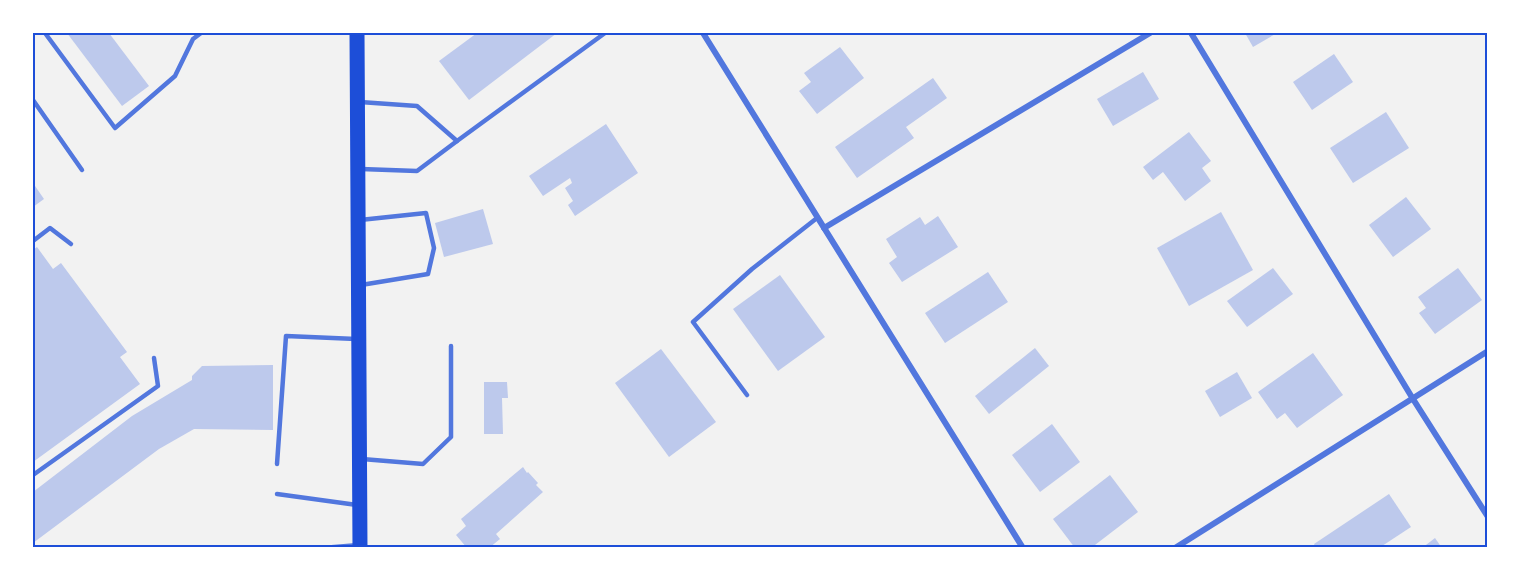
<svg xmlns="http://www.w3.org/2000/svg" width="1521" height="581" font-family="Lora,serif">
<rect width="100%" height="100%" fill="#f2f2f2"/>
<g fill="#bdc9ec">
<polygon points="67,33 109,33 149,86 122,106"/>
<polygon points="477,33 557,33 469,100 439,61"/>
<polygon points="1245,33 1277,33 1253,47"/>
<polygon points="840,47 864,78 817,114 799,91 811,82 804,73"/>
<polygon points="1334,54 1353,82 1312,110 1293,82"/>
<polygon points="1143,72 1159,99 1113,126 1097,99"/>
<polygon points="933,78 947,98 906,127 914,138 857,178 835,147"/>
<polygon points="1386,112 1409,148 1353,183 1330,148"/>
<polygon points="606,124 638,173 575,216 568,205 573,201 565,188 572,183 570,178 543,196 529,176"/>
<polygon points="1189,132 1211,161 1202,168 1211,181 1185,201 1163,172 1153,180 1143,167"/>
<polygon points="33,183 44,199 33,207"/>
<polygon points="1406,197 1431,229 1393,257 1369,225"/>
<polygon points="483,209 493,244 444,257 435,223"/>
<polygon points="1221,212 1253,270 1189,306 1157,248"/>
<polygon points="938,216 958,247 902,282 889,263 897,257 886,239 920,217 925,225"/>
<polygon points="37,247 53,269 61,263 127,352 120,357 140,384 33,462 33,250"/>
<polygon points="1273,268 1293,294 1247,327 1227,301"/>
<polygon points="1458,268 1482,300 1435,334 1419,313 1426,308 1418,297"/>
<polygon points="988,272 1008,302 945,343 925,313"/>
<polygon points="780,275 825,337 778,371 733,309"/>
<polygon points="1035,348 1049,366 989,414 975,396"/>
<polygon points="661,349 716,422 669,457 615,383"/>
<polygon points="1313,353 1343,395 1297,428 1285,413 1277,419 1258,392"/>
<polygon points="273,365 273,430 194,429 159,449 33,543 33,492 132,416 192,380 192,376 202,366"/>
<polygon points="1237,372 1252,398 1220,417 1205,391"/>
<polygon points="484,382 507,382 508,398 502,398 503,434 484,434"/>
<polygon points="1052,424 1080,462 1040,492 1012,455"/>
<polygon points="523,467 527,473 528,472 538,483 536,485 543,492 496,534 500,539 489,548 467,548 456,535 466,526 461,519"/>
<polygon points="1110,475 1138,512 1091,548 1075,548 1053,519"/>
<polygon points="1389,494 1411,527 1379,548 1316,548 1314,544"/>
<polygon points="1435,538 1442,548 1422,548"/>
</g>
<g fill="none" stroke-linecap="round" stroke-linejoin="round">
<g stroke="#5277de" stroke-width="4.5">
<polyline points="45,33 115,128 175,76 193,39 201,33"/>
<polyline points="33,100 82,170"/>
<polyline points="360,102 417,106 457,141 417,171 361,169"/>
<polyline points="457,141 605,33"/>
<polyline points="360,220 426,213 434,248 428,274 361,285"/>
<polyline points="33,241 50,228 71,244"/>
<polyline points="747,395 693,322 752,269 817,218"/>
<polyline points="362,459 423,464 451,437 451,346"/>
<polyline points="277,464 286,336 356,339"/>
<polyline points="33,475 158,386 154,358"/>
<polyline points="277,494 357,505"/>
<polyline points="322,548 359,545"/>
</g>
<g stroke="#5277de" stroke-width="6">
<polyline points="703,33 1023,548"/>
<polyline points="1191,33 1413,399 1488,517"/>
<polyline points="824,228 1150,33"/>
<polyline points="1175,548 1488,351"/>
</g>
<polyline stroke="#1d4ed8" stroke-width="15" points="357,33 360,548"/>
</g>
<rect width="1521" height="581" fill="none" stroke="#ffffff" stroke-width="69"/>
<rect x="34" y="34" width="1452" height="512" fill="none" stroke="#1d4ed8" stroke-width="2"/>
</svg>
